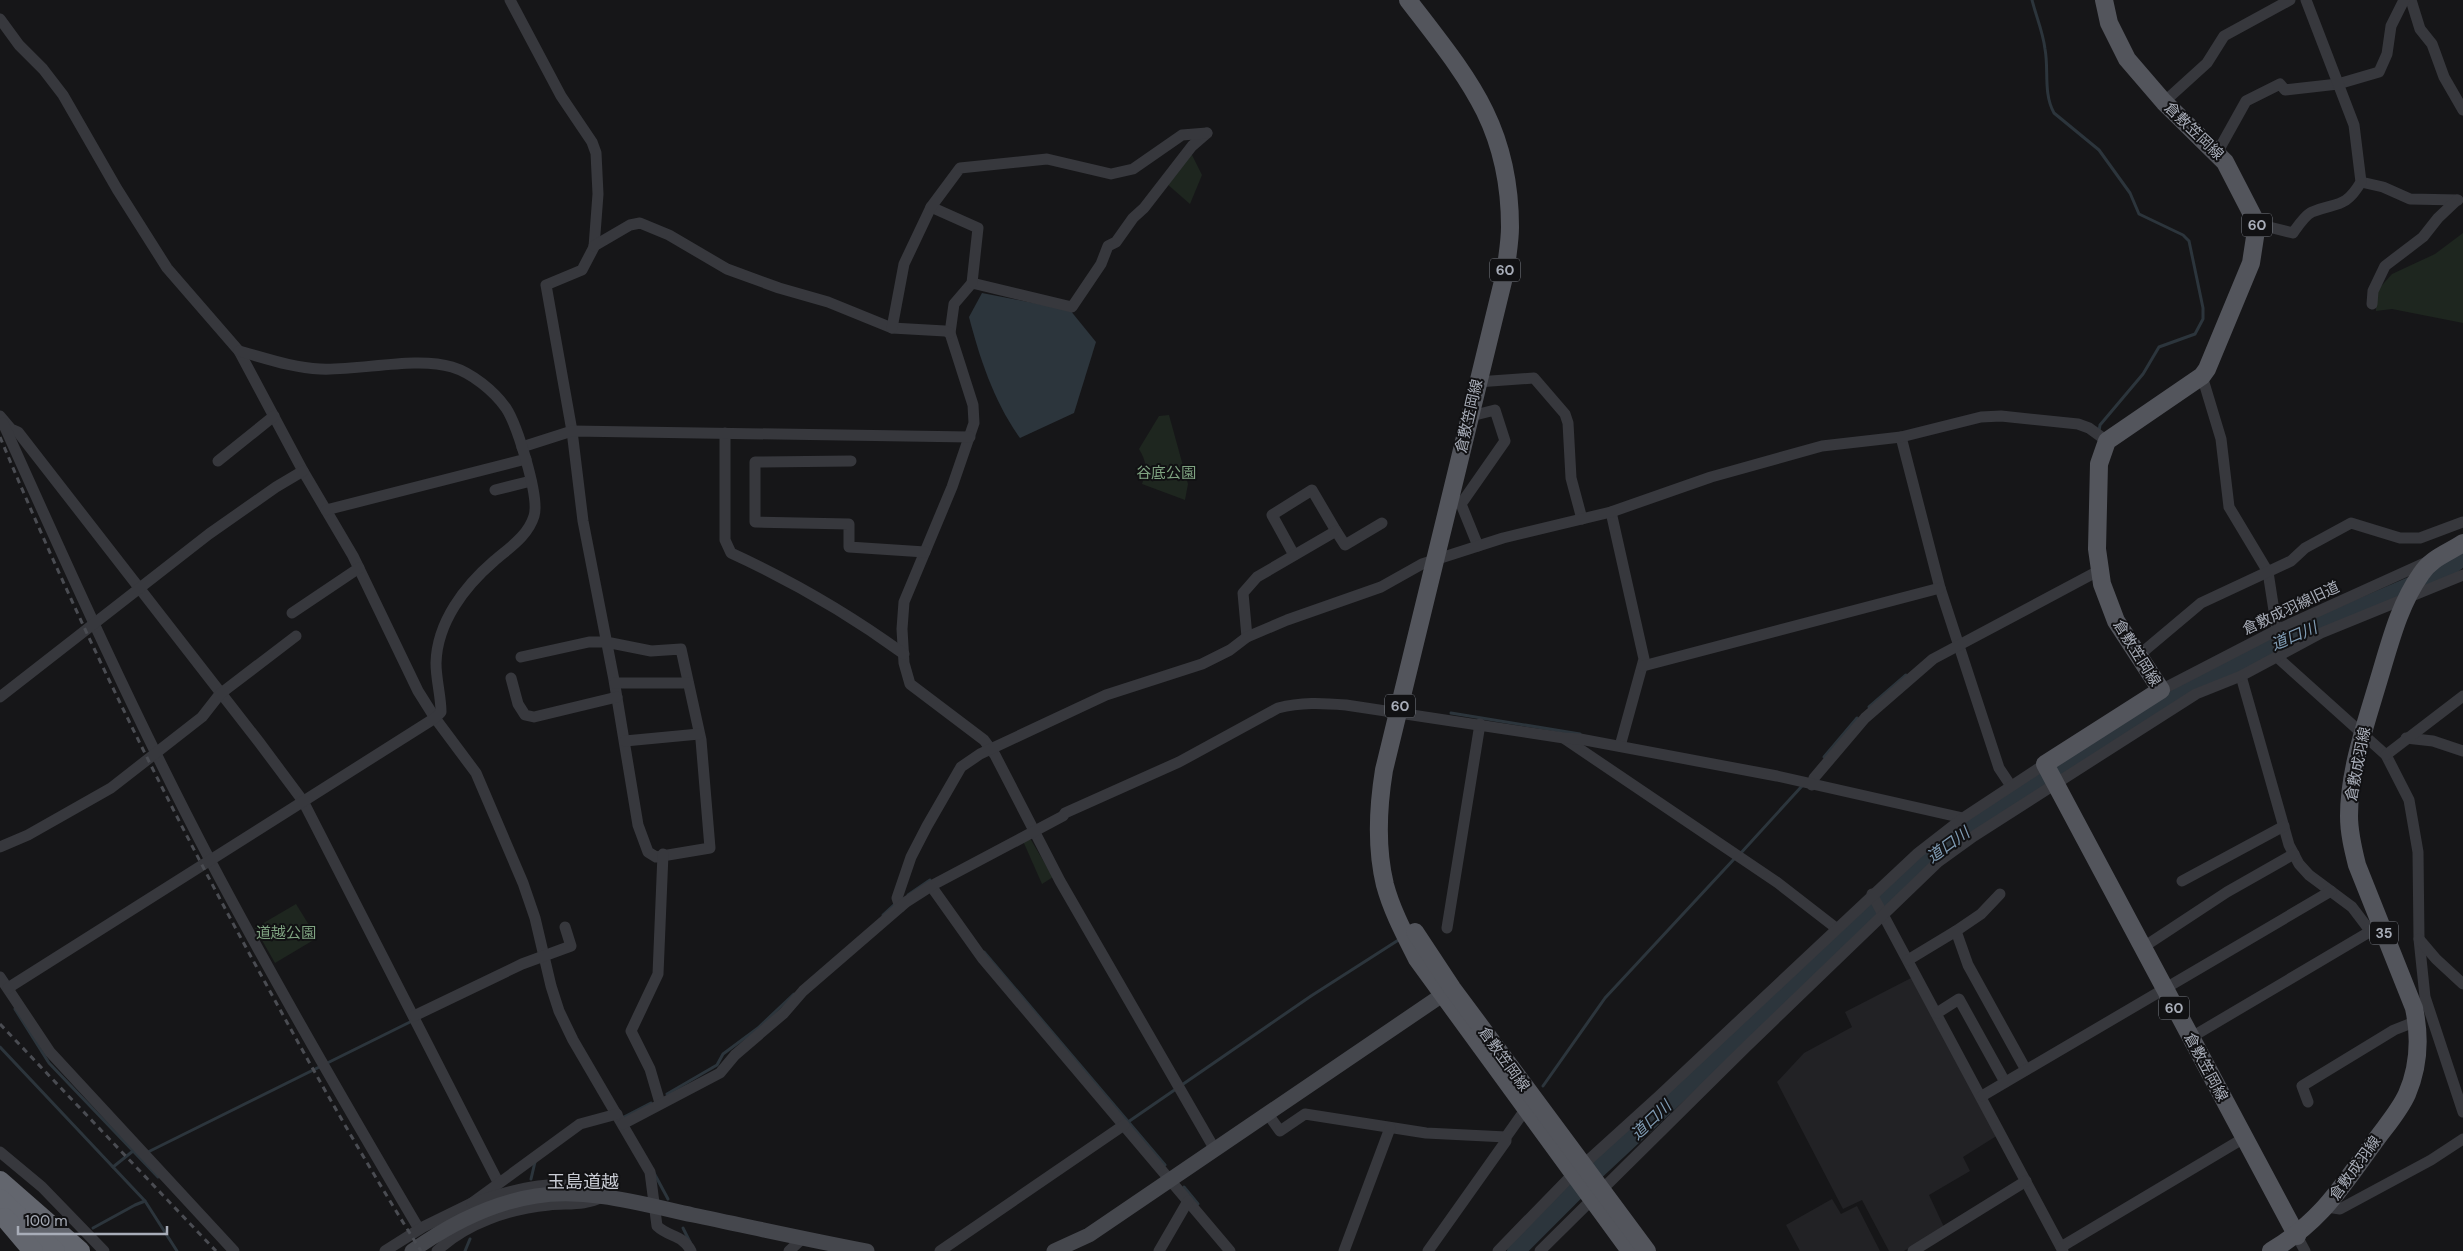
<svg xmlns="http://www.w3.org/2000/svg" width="2463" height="1251" font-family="'DM Sans','Noto Sans JP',sans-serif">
<rect width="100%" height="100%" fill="#161618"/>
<g fill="#222225">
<polygon points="1913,977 1998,1135 1963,1157 1970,1171 1929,1195 1944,1227 1904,1251 1889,1251 1862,1200 1843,1209 1777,1082 1804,1053 1852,1027 1845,1012"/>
<polygon points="1832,1199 1841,1214 1857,1206 1880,1251 1800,1251 1786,1225"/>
</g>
<g fill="#1e261f">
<polygon points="1191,153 1202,175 1190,204 1166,183"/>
<polygon points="2463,233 2463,323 2392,309 2376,311 2376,292 2392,274 2435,254"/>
<path d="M1169,415l19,69 -3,16 -43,-16c5,-14 5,-22 -3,-35l20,-33z"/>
<polygon points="1027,839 1031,840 1053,877 1042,884 1023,841"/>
<polygon points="296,904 317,938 275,963 255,928"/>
</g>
<path fill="#2c353c" d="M982,293l88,17 26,32 -22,71 -54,25c-26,-36 -40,-79 -51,-121z"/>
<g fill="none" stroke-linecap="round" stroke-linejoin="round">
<g stroke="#2c353c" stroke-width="3">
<path d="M2032,0c4,16 11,32 13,49 4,21 -2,44 9,64l45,37 31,43 9,21 44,21 6,6 14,67v11l-8,15 -36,13 -16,27 -43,51 -1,6"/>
<polyline points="1869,707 1906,675"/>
<polyline points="1451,713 1580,734"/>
<polyline points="1824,757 1857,718"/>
<polyline points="1972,818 1976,825"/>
<polyline points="1740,854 1802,786"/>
<polyline points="908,895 930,880"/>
<polyline points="883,915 895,904"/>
<polyline points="984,952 1165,1165"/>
<polyline points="15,1009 49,1063 158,1177"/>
<polyline points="0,1047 145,1201 177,1251"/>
<polyline points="1543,1086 1605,998 1735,858"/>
<polyline points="667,1094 717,1065 723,1054 758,1028 794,994"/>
<polyline points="624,1117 651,1103"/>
<polyline points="1128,1122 1311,996 1400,939"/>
<polyline points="146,1153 410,1022"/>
<polyline points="113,1167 133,1151"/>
<polyline points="654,1173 668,1199"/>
<polyline points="531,1179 535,1162"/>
<polyline points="1184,1187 1198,1204"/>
<polyline points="93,1228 135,1205 145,1201"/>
<polyline points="683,1228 690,1242"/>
<polyline points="465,1251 470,1239"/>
</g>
<polyline stroke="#2c353c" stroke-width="18" points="1516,1251 1598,1169 1857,927 1897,882 1976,825 2038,781 2188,691 2264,649 2445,571 2463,556"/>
<g stroke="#37383d" stroke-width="11">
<polyline points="510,0 561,96 592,142 596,153 598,194 594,247 582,270 546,285 572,431 583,521 614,680 638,825 648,852 656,857 710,848 701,740 681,649 651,651 606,642 589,642 521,657"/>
<polyline points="2411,0 2420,29 2432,44 2444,77 2463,110"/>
<path d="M0,19l19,26 24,24 20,26 54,94 50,79 72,83 64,120 50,85 65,135 17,27 41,55 47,110 12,35 16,68 8,25 14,29 77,132 7,54c13,12 25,8 34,25"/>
<polyline points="2164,102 2207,63 2224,36 2290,0"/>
<polyline points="1207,133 1192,146 1144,208 1133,218 1116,242 1108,246 1101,264 1072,307 972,283 954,304 950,333 973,405 974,423 952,487 904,602 902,629 904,663 910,684 984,740 995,755 1060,881 1214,1148"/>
<polyline points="2217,153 2246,101 2280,84 2285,90 2338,84 2379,72 2387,54 2391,26 2404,0"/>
<polyline points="2361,182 2383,187 2410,199 2458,200"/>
<polyline points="931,207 978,228 972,283"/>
<path d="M2257,224l36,9c5,-7 12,-18 19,-21 25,-10 33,-3 49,-30l-7,-57 -48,-125"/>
<polyline points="594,246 630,225 640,223 669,235 727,269 779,288 828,302 892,328 945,331 950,333"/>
<polyline points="2372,304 2373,291 2385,266 2423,237 2438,218 2457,200"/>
<polyline points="892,328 904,264 931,207 960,168 1047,159 1111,174 1133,169 1182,135 1207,133"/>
<polyline points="2202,376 2221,439 2229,507 2268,572 2277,630 2279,651 2277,657"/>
<polyline points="1477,382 1534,378 1565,414 1568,423 1571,478 1582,519"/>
<polyline points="0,416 11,429 18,432 259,742 303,801 498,1182"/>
<path d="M3,423c66,147 132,294 207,437 66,125 137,247 209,369"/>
<path d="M725,433v107l6,13c61,28 118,61 173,101"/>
<polyline points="1901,437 1940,588 1999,768 2011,786"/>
<polyline points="522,447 572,431 970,437"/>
<polyline points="218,461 274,416"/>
<polyline points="851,461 755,462 755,522 849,524 849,547 925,552"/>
<polyline points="495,490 531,481"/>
<polyline points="326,510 526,459"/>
<polyline points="1611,512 1644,659 1620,746"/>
<polyline points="1478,546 1461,504 1505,441 1495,410 1479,414"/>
<polyline points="1294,555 1272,515 1312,490 1336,531"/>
<polyline points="292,613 359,568"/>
<polyline points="1247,637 1243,593 1257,577 1336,531 1345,545 1382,523"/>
<polyline points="2138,656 2201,603 2291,561 2305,548 2351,523 2400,538 2420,538 2463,522"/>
<polyline points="2277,657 2386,755 2409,800 2418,852 2419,939 2425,997 2463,1112"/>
<polyline points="1643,666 1940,588"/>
<polyline points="2241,676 2289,845 2299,864 2309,875 2352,907 2374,936 2385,935"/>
<polyline points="511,678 518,704 525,715 534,717 617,697"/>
<polyline points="615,683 688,683"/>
<polyline points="2161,690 2277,630 2429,561"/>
<polyline points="0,697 209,534 276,487 303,471"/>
<polyline points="2406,738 2433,741 2463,751"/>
<polyline points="1565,739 1778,883 1836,928"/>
<polyline points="625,741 699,734"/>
<polyline points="2386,755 2463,696"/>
<polyline points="1812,785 1814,778 1865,718 1933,659 2100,570"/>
<polyline points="0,847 28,835 111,788 202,717 220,694 296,636"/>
<polyline points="2182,881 2284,826"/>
<polyline points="931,886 983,959 1230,1251"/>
<polyline points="1872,894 2063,1251"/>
<polyline points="900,907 897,898 911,857 927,826 961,767 980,754 1106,695 1202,664 1230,650 1247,637 1287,620 1381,587 1422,564 1503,538 1611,512 1711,477 1822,446 1901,437 1981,417 2001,416 2078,424 2089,428 2107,441"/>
<polyline points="1447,928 1480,724"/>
<polyline points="1956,931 1981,914 2000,894"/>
<polyline points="2419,939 2436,959 2463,984"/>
<polyline points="2142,948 2227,892 2294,854"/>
<polyline points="1908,960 1956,931 1968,965 2026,1070"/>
<polyline points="0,977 50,1052 234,1251"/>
<path d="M8,988l427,-270 6,-6c0,-16 -5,-32 -5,-49 1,-41 29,-77 58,-102 15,-13 34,-25 40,-45 6,-19 -17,-91 -28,-108 -12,-17 -34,-35 -54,-41 -36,-11 -93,4 -132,2 -27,-1 -55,-11 -81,-18"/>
<polyline points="1937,1013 1959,999 2005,1082"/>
<polyline points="414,1016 522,964 571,946 565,927"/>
<polyline points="2190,1038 2371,931"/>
<polyline points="1982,1096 2331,891"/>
<polyline points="2308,1102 2302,1086 2394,1030 2417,1021"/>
<polyline points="660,1103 650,1069 631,1031 658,974 663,854"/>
<polyline points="1267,1113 1280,1131 1305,1114 1426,1133 1506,1137"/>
<path d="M623,1124l97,-51 15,-18 49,-42 19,-22 103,-89 25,-16 132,-70 2,-3 114,-51 99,-54c23,-6 44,-5 68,-3l218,33 16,1 197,37 186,42"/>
<polyline points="0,1152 42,1187 104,1251"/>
<polyline points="2327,1207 2340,1209 2431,1160 2463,1139"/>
<polyline points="2297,1236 2305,1251"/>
<polyline points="2061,1247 2244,1138"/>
<polyline points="385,1251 423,1227 472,1203 580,1124 617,1114"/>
<path d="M437,1251c29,-28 72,-42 112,-46 19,-2 36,1 53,-8 -36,-25 -93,-6 -130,6"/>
<polyline points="789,1251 803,1238"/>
<polyline points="940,1251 1124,1125"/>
<polyline points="1159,1251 1188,1201"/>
<polyline points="1344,1251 1390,1128"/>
<polyline points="1428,1251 1506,1141 1506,1137 1525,1110"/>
<polyline points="1498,1251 1573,1174 1659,1096 1918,853 1963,818 2045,764"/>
<polyline points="1540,1251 1746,1047 1938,862 1974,836 2196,694 2241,676 2321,633 2463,575"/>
<polyline points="1913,1251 2026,1181"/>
</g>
<g stroke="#45474d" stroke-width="15">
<path d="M412,1251c38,-27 78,-48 124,-55 52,-8 106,8 157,19 58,12 116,25 174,36"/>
<polyline points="1054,1251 1089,1235 1451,989"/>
</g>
<g stroke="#53555c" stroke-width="18">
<path d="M1408,0c59,77 102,125 102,227 0,15 -3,31 -5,46l-121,497c-6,37 -8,78 1,115 7,26 20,50 32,74l213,292"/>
<polyline points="2104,0 2109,23 2127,59 2164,102 2225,162 2257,224 2251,263 2207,369 2202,376 2107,441 2099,464 2097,549 2102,584 2116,621 2161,690 2045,764 2297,1236"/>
<polyline points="1415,932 1452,988 1647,1251"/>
<path d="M2271,1251c50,-30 68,-61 102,-107 11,-16 26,-32 34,-50 12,-28 13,-58 7,-86l-57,-143c-4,-16 -8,-32 -8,-49 0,-46 17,-93 30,-137 11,-36 20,-74 42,-105 10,-16 27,-21 42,-31"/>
</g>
<g stroke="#63666e" stroke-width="20">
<polyline points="0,1181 80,1251"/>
<polyline points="0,1199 55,1251"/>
<polyline points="5,1218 33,1251"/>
</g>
<g stroke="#4a4c52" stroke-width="3" stroke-dasharray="6 5" stroke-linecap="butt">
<path d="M0,437c78,187 168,369 266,547 49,90 100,180 155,267"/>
<polyline points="0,1024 216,1251"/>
</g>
</g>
<g text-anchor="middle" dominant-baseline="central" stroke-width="4" stroke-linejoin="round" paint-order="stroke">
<g fill="#111113" stroke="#7b7e86" stroke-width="1">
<rect x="2242" y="213.5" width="30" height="23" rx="4"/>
<rect x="1490" y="258.5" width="30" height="23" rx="4"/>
<rect x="1385" y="694.5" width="30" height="23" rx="4"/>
<rect x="2370" y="921.5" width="28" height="23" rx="4"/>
<rect x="2159" y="996.5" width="30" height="23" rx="4"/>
</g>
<g font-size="14" font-weight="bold" fill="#a8adb8">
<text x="2257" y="225">60</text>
<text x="1505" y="270">60</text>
<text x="1400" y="706">60</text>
<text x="2384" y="933">35</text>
<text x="2174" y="1008">60</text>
</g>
<g font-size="15" fill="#a8adb8" stroke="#111113">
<text transform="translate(2194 131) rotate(44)">倉敷笠岡線</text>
<text transform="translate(1469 416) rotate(-77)">倉敷笠岡線</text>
<text transform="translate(2291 608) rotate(-25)">倉敷成羽線旧道</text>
<text transform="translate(2137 653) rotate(58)">倉敷笠岡線</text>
<text transform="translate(2358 764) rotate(-79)">倉敷成羽線</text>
<text transform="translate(1504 1059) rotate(54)">倉敷笠岡線</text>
<text transform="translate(2206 1067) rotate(62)">倉敷笠岡線</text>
<text transform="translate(2355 1168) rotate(-54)">倉敷成羽線</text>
</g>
<g font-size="15" fill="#7fa381" stroke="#111113">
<text x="1166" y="473">谷底公園</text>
<text x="286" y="933">道越公園</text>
</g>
<g font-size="16" font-style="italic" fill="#7f9bb3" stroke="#111113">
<text transform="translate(2294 636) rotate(-23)">道口川</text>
<text transform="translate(1948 845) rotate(-36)">道口川</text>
<text transform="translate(1651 1120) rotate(-43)">道口川</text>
</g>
<g font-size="18" fill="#c9ccd4" stroke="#111113">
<text x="583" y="1182">玉島道越</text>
</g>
</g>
<path d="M18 1226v8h149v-8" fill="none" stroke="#a8adb8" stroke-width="2.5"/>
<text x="25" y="1226" font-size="15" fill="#a8adb8" stroke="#111113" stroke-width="4" paint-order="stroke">100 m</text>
</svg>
